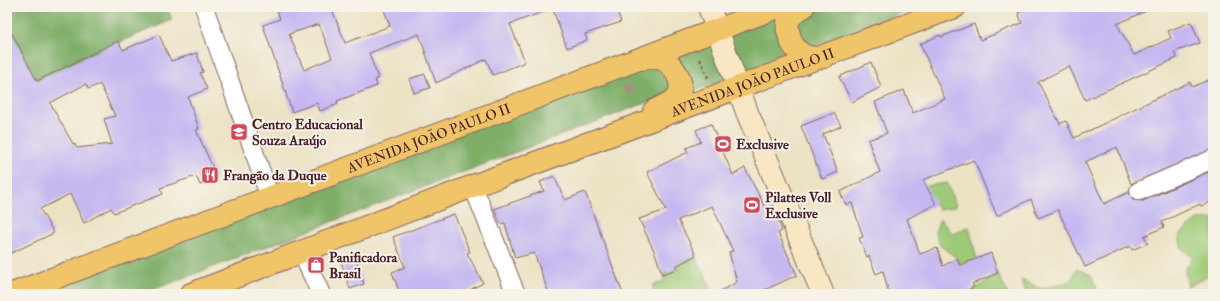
<svg xmlns="http://www.w3.org/2000/svg" width="1220" height="301" font-family="'IM FELL Double Pica',serif">
<rect width="100%" height="100%" fill="#f7f3e8"/>
<filter id="ink" filterUnits="userSpaceOnUse"><feTurbulence type="fractalNoise" baseFrequency=".025" numOctaves="2"/><feDisplacementMap in="SourceGraphic" scale="8" xChannelSelector="R" yChannelSelector="G"/><feConvolveMatrix kernelMatrix="1 2 1 2 8 2 1 2 1" color-interpolation-filters="sRGB"/></filter>
<filter id="wash" filterUnits="userSpaceOnUse"><feTurbulence type="fractalNoise" baseFrequency=".012" numOctaves="4" result="noise"/><feDisplacementMap in="SourceGraphic" scale="16" xChannelSelector="R" yChannelSelector="G"/><feGaussianBlur stdDeviation="0.9" result="paint"/><feColorMatrix in="noise" values="0 0 0 0 0 0 0 0 0 0 0 0 0 0 0 0 0 1.4 0 .05"/><feComposite in="paint" operator="in"/></filter>
<g filter="url(#wash)">
<rect width="100%" height="100%" fill="#ece3c5"/>
<g fill="#9eca77" stroke="#747451">
<polygon points="947,183 956,206 939,210 924,186"/>
<polygon points="940,219 953,234 969,227 979,269 966,276 957,258 940,245 935,232"/>
<polygon points="1213,219 1213,274 1188,286 1185,270 1193,257 1182,249 1179,235 1197,220"/>
<polygon points="670,250 686,260 691,258 697,259 714,294 654,294 653,285 663,282"/>
<polygon points="1077,269 1091,275 1099,294 1027,294 1021,280 1042,289 1071,281"/>
<polygon points="998,273 1008,294 971,294 970,293"/>
</g>
<g fill="#7eae68" stroke="#64664a">
<polygon points="7,7 167,7 172,20 75,61 81,74 16,99 7,73"/>
<polygon points="800,7 918,7 682,96 665,56"/>
<polygon points="658,61 677,91 142,294 21,294"/>
</g>
<g id="blocks">
<g fill="#c5b8f1" fill-rule="evenodd">
<path d="M276,7h55l14,36 45,-17 -7,-19h168v2l-41,15 15,38 -32,13 -7,-16 -50,24 -17,-49 -50,19 9,25 -3,1 2,7 -40,15 1,3 -18,7 -3,-8 -25,9 -29,-87 17,-6zM319,24l13,34 -28,12 -15,-36z"/>
<polygon points="552,7 616,7 621,22 585,34 587,40 567,48"/>
<polygon points="1031,7 1155,7 1117,24 1134,55 1171,38 1168,31 1191,22 1200,43 1174,52 1177,58 1085,100 1069,66 1038,82 1060,124 1066,121 1074,138 1190,82 1192,87 1213,78 1213,149 1131,184 1117,147 1085,162 1104,204 1129,192 1133,200 1143,201 1213,170 1213,201 1201,206 1200,204 1162,222 1164,227 1144,236 1148,243 1132,250 1130,246 1085,267 1058,210 1038,218 1031,199 997,216 974,160 923,180 936,204 907,219 920,254 937,248 943,266 957,258 960,265 991,253 998,273 972,284 974,287 969,289 971,294 889,294 883,271 876,274 869,256 867,257 859,238 863,237 852,203 846,205 840,192 880,172 868,140 887,133 875,102 904,90 913,113 945,99 920,44 940,35 941,37 974,24 980,40 1022,23 1018,13"/>
<path d="M7,24l30,57 81,-40 5,9 36,-15 12,26 26,-8 6,19 -3,1 7,16 -19,8 11,32 -3,1 21,47 -17,8 -4,-9 -36,12 3,6 -49,19 -3,-5 -27,15 -14,-29 -30,15 14,24 -47,22zM86,84l2,5 12,-5 15,32 -11,3 8,25 -35,4 -3,-5 -1,1 -23,-41z"/>
<polygon points="871,62 881,87 852,102 839,77"/>
<polygon points="425,74 430,88 414,93 409,79"/>
<polygon points="834,113 841,126 823,134 838,172 822,179 801,126"/>
<polygon points="711,124 733,175 745,168 766,209 773,206 782,231 778,233 797,275 756,294 715,294 737,282 729,252 733,251 712,206 678,220 696,255 676,266 677,269 662,274 655,253 639,219 666,210 647,172 688,152 686,148 701,142 696,130"/>
<polygon points="554,176 565,200 585,192 623,294 549,294 534,253 515,258 505,223 501,224 494,209 544,191 540,182"/>
<polygon points="454,214 470,252 467,253 483,283 462,294 400,294 392,272 405,267 393,237"/>
<polygon points="354,254 364,284 350,289 340,258"/>
</g>
</g>
</g>
<g filter="url(#ink)">
<use href="#blocks" fill-opacity="0" stroke="#836461" stroke-width="1"/>
<g fill="none" stroke-linecap="round" stroke-linejoin="round">
<defs>
<polyline id="lane" points="1211,294 1213,293"/>
<g id="street">
<polyline points="204,7 270,198"/>
<polyline points="473,186 516,294"/>
<polyline points="1139,191 1213,159"/>
<polyline points="301,251 321,294"/>
</g>
<polyline id="secondary" points="709,7 747,112 823,294"/>
<g id="primary">
<path d="M803,7c-5,3 -11,7 -14,12 -3,7 -1,12 1,19 5,16 18,22 34,19"/>
<path d="M642,59c18,-5 29,2 37,19 2,6 2,13 -1,18 -5,7 -17,11 -24,15"/>
<path id="s1" d="M12,294l766,-287"/>
<path id="s2" d="M191,294l282,-108 482,-179"/>
</g>
</defs>
<use href="#lane" stroke="#836461" stroke-width="10"/>
<use href="#street" stroke="#836461" stroke-width="20"/>
<use href="#secondary" stroke="#836461" stroke-width="24"/>
<use href="#primary" stroke="#836461" stroke-width="24"/>
<polyline stroke="#836461" stroke-width="2.5" stroke-dasharray="3 3" stroke-linecap="butt" points="700,59 708,78"/>
<use href="#lane" stroke="#fff" stroke-width="9"/>
<use href="#street" stroke="#fff" stroke-width="18"/>
<use href="#secondary" stroke="#f9e7c3" stroke-width="22"/>
<use href="#primary" stroke="#f0c469" stroke-width="22"/>
</g>
<circle fill="#a1937d" cx="631" cy="89" r="6"/>
</g>
<defs>
<symbol id="school-square" viewBox="-11 -11 22 22"><rect x="-9" y="-9" width="18" height="18" rx="4" fill="#d1495b" stroke="#f7f3e8"/><path d="M0-5L7-2L0 1L-7-2ZM-4 1L0 2.5L4 1V4Q0 6-4 4Z" fill="#fff"/></symbol>
<symbol id="stadium-square" viewBox="-11 -11 22 22"><rect x="-9" y="-9" width="18" height="18" rx="4" fill="#d1495b" stroke="#f7f3e8"/><path d="M0-5a6.5 5 0 1 0 0 10a6.5 5 0 1 0 0-10ZM-3.5-1.8h7v3.6h-7Z" fill="#fff"/></symbol>
<symbol id="restaurant-square" viewBox="-11 -11 22 22"><rect x="-9" y="-9" width="18" height="18" rx="4" fill="#d1495b" stroke="#f7f3e8"/><path d="M-5-6h1v4h1v-4h1v4h1v-4h1v5L-1.5 .5V6h-2V.5L-5-1ZM5-6V6H3V1.5H1.5Q1.5-4 5-6Z" fill="#fff"/></symbol>
<symbol id="shop-square" viewBox="-11 -11 22 22"><rect x="-9" y="-9" width="18" height="18" rx="4" fill="#d1495b" stroke="#f7f3e8"/><path d="M-5-2.5h2.3a2.7 3.5 0 0 1 5.4 0H5L5.5 6h-11ZM-1.5-2.5h3a1.5 2.3 0 0 0-3 0Z" fill="#fff"/></symbol>
</defs>
<g fill-rule="evenodd">
<use href="#school-square" x="229" y="122" width="20" height="20"/>
<use href="#stadium-square" x="713" y="134" width="20" height="20"/>
<use href="#restaurant-square" x="200" y="165" width="20" height="20"/>
<use href="#stadium-square" x="742" y="195" width="20" height="20"/>
<use href="#shop-square" x="306" y="255" width="20" height="20"/>
</g>
<g text-anchor="middle" dominant-baseline="central" stroke-width="4" stroke-linejoin="round" paint-order="stroke">
<g font-size="14" fill="#4a1f2b" stroke="#f7f3e8">
<text stroke="none"><textPath href="#s2" startOffset="600">AVENIDA JOÃO PAULO II</textPath></text>
<text stroke="none"><textPath href="#s1" startOffset="445">AVENIDA JOÃO PAULO II</textPath></text>
</g>
<g font-size="14" font-weight="bold" fill="#4a1f2b" stroke="#f7f3e8" text-anchor="start">
<text x="252" y="124">Centro Educacional<tspan x="252" dy="16">Souza Araújo</tspan></text>
<text x="736" y="144">Exclusive</text>
<text x="223" y="175">Frangão da Duque</text>
<text x="765" y="197">Pilattes Voll<tspan x="765" dy="16">Exclusive</tspan></text>
<text x="329" y="257">Panificadora<tspan x="329" dy="16">Brasil</tspan></text>
</g>
</g>
<rect width="1220" height="301" fill="none" stroke="#f7f3e8" stroke-width="24"/>
</svg>
